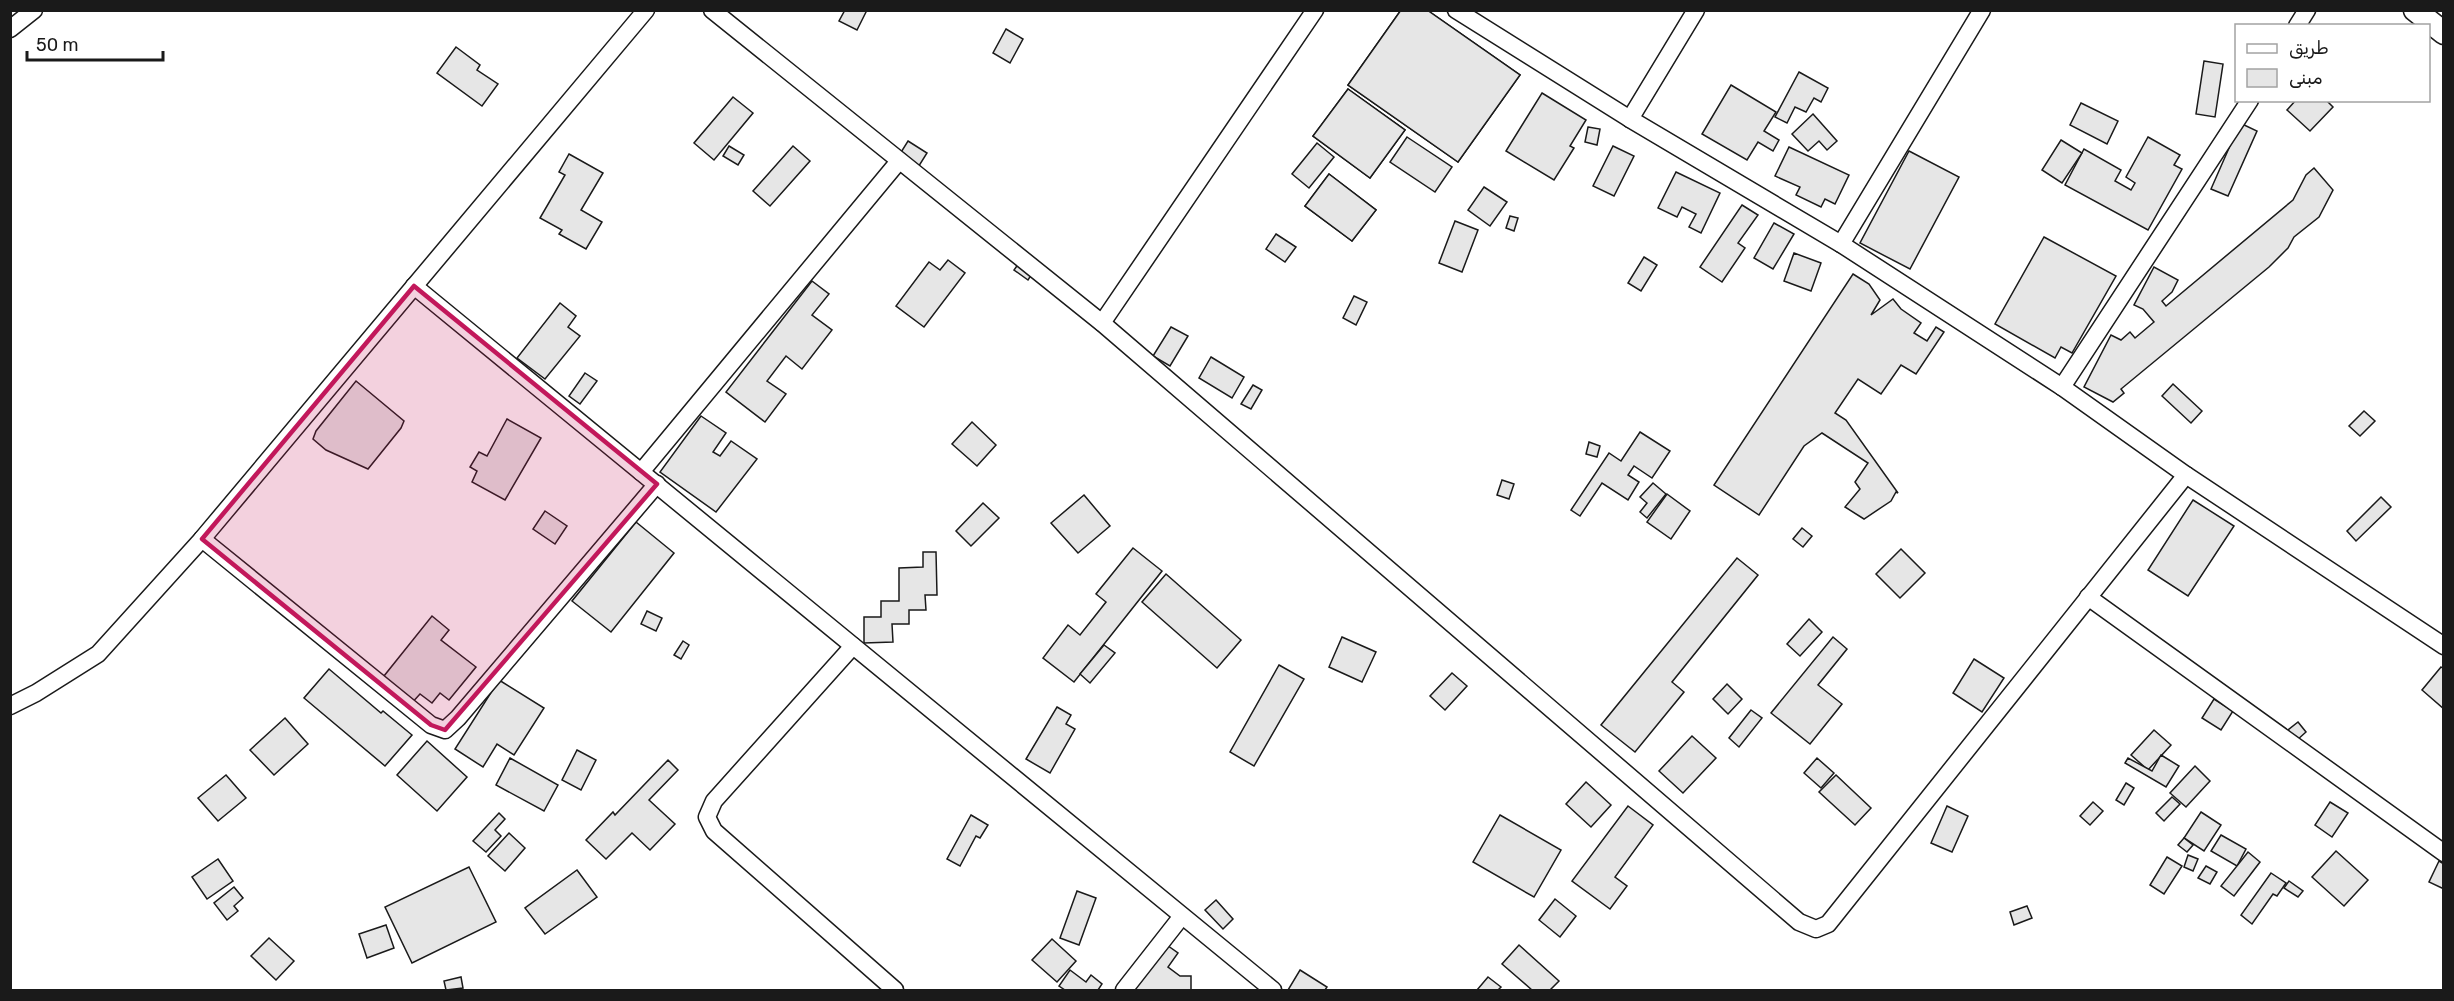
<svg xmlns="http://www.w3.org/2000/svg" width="2454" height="1001" font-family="Rubik,'Noto Sans Arabic',sans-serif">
<rect width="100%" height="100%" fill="#fff"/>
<g fill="#e6e6e6" stroke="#1a1a1a" stroke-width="1.5">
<polygon points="845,10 867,10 857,30 839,21"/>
<polygon points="1401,10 1427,10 1520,75 1458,162 1348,85"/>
<polygon points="1401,10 1427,10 1520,75 1458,162 1348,85"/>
<polygon points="1006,29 1023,39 1010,63 993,53"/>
<polygon points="456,47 480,65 477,70 498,84 482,106 437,73"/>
<polygon points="2204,61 2223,64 2215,117 2196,114"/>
<polygon points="1799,72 1828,88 1821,102 1814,98 1806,112 1795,107 1787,123 1775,117"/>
<polygon points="1731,85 1776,112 1764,131 1779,140 1773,151 1758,142 1747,160 1702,134"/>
<polygon points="1348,89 1405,130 1370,178 1313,136"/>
<polygon points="1348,89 1405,130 1370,178 1313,136"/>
<polygon points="1542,93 1586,120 1570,146 1574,148 1554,180 1506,151"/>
<polygon points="733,97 753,113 714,160 694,143"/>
<polygon points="2296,100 2326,100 2333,107 2310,131 2287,110"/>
<polygon points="2081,103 2118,121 2107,144 2070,125"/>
<polygon points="1813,114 1837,141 1827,150 1819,141 1808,151 1792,134"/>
<polygon points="2240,123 2257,131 2228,196 2211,189"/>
<polygon points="1588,127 1600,129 1597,145 1585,142"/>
<polygon points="1407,137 1452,167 1435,192 1390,162"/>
<polygon points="2148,137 2180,155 2174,165 2182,169 2148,230 2065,185 2084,149 2121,170 2115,181 2131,190 2135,183 2126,177"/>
<polygon points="2061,140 2082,153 2062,183 2042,170"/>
<polygon points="908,141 927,153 917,169 898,157"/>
<polygon points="1317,143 1334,157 1309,188 1292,174"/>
<polygon points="729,146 744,155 738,165 723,156"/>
<polygon points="793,146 810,161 770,206 753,191"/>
<polygon points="1613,146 1634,156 1614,196 1593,186"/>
<polygon points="1789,147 1849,175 1835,204 1825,199 1821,207 1796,195 1800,187 1775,176"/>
<polygon points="1909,151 1959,177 1910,269 1860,243"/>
<polygon points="569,154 603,173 581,210 602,222 586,249 559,234 562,230 540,218 565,175 559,172"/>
<polygon points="2314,168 2333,190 2319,217 2294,237 2288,248 2269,267 2121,389 2124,393 2113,402 2084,387 2111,335 2121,340 2130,332 2135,338 2154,322 2143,309 2134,305 2154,267 2178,280 2172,292 2162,301 2166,306 2293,200 2306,175"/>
<polygon points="1676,172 1720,193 1701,233 1689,227 1696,214 1682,207 1677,217 1658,208"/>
<polygon points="1329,174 1376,210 1352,241 1305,206"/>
<polygon points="1329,174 1376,210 1352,241 1305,206"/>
<polygon points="1484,187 1507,202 1490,226 1468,210"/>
<polygon points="1742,205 1758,215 1738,243 1745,248 1722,282 1700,267"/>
<polygon points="1510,216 1518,218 1514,231 1506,228"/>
<polygon points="1455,221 1478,230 1462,272 1439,263"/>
<polygon points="1774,223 1794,234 1773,269 1754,258"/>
<polygon points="1276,234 1296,247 1285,262 1266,249"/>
<polygon points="2044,237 2116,276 2072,353 2061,347 2055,358 1995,324"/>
<polygon points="1794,253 1821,263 1811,291 1784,281"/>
<polygon points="1024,256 1037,266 1028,280 1014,270"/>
<polygon points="1644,257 1657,265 1641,291 1628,283"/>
<polygon points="948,260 965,273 924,327 896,306 929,262 940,270"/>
<polygon points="1853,274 1869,284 1880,300 1871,315 1893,299 1901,309 1921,323 1914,333 1927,341 1936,327 1944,332 1916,374 1901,365 1881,394 1858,379 1835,413 1846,420 1898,493 1896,492 1891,501 1864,519 1845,507 1860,489 1855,482 1868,463 1822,433 1804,446 1759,515 1714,485"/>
<polygon points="812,281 829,294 812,315 832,330 802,369 786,356 767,381 786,394 765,422 726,392"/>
<polygon points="1354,296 1367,302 1356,325 1343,318"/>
<polygon points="560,303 576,316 568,327 580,336 545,379 517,358"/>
<polygon points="1171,327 1188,336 1170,366 1153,356"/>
<polygon points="1211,357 1244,377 1232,398 1199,378"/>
<polygon points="585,373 597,381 580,404 569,396"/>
<polygon points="356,381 404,421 401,428 368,469 326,450 313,439 316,431"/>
<polygon points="2173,384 2202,411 2191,423 2162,396"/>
<polygon points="1253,385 1262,390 1251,409 1241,404"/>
<polygon points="2364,411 2375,421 2360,436 2349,426"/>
<polygon points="701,416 726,433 713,452 720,456 731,441 757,459 716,512 660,472"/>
<polygon points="507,419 541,438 505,500 472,482 477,471 470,467 479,452 487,456"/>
<polygon points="972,422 996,445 977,466 952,444"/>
<polygon points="1640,432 1670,451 1652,478 1634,466 1628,475 1639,482 1628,500 1602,483 1580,516 1571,510 1609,453 1621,461"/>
<polygon points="1589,442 1600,446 1597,457 1586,454"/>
<polygon points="1502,480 1514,484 1509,499 1497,495"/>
<polygon points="1653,483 1666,494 1647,518 1640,512 1647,503 1640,497"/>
<polygon points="1667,494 1690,511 1671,539 1647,522"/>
<polygon points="1084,495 1110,526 1078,553 1051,523"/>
<polygon points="2381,497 2391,507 2356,541 2347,531"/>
<polygon points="2193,500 2234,526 2188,596 2148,570"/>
<polygon points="983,503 999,518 971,546 956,531"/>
<polygon points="545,511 567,526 555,544 533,529"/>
<polygon points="636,522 674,553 611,632 572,601"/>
<polygon points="1802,528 1812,536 1803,547 1793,539"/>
<polygon points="1133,548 1162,571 1074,682 1043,658 1068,625 1080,635 1106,602 1096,594"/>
<polygon points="1901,549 1925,573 1900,598 1876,574"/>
<polygon points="923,552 936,552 937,595 925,595 926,610 909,610 909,624 892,624 893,642 864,643 864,617 881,617 881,601 899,601 899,568 923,567"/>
<polygon points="1737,558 1758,575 1672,682 1684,692 1635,752 1601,725"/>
<polygon points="1166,574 1241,640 1217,668 1142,602"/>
<polygon points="647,611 662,618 656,631 641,624"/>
<polygon points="432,616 449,630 441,640 476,667 449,700 440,693 432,703 420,694 410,705 380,681"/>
<polygon points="1809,619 1822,632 1800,656 1787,644"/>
<polygon points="1342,637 1376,652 1362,682 1329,667"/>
<polygon points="1833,637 1847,649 1818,685 1842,704 1810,744 1771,713"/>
<polygon points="683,641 689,645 681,659 674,655"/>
<polygon points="1104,645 1115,653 1090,683 1080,674"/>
<polygon points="1974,659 2004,678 1982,712 1953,693"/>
<polygon points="1279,665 1304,679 1254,766 1230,752"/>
<polygon points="2441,667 2444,669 2444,709 2422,690"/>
<polygon points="329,669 381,713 383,711 412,735 385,766 304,698"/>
<polygon points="1452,673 1467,686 1445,710 1430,696"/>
<polygon points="499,680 544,708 514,755 497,744 483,767 455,749"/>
<polygon points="1727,684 1742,699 1728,714 1713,699"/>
<polygon points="2214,699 2233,711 2221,730 2202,718"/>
<polygon points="1057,707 1071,715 1066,724 1075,729 1050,773 1026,759"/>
<polygon points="1751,710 1762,718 1739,747 1729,738"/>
<polygon points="285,718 308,744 274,775 250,750"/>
<polygon points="2298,722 2306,732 2296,741 2288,730"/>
<polygon points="2154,730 2171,745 2148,770 2131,755"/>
<polygon points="1692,736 1716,758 1683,793 1659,771"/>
<polygon points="427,741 467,777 437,811 397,775"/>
<polygon points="577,750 596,760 581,790 562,780"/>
<polygon points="2161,755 2179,766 2166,787 2125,763 2128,758 2152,771"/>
<polygon points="510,758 558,785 544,811 496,785"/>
<polygon points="1817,758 1834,773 1821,788 1804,773"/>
<polygon points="668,760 678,770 649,800 675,824 650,850 632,833 606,859 586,840 613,812 615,815"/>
<polygon points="2195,766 2210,781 2186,807 2170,793"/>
<polygon points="226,775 246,798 218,821 198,798"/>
<polygon points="1836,775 1871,808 1855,825 1819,792"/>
<polygon points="1586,782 1611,805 1591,827 1566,804"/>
<polygon points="2126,783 2134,788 2124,805 2116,800"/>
<polygon points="2172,797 2180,804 2164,821 2156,813"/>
<polygon points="2093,802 2103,811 2090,825 2080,816"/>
<polygon points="2330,802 2348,813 2332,837 2315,825"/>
<polygon points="1628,806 1653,825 1615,877 1627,886 1610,909 1572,881"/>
<polygon points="1947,806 1968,816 1952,852 1931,843"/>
<polygon points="2201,812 2221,825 2204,851 2184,838"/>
<polygon points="499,813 505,819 495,830 501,836 486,852 473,841"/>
<polygon points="971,815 988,825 980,838 976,836 960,866 947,859"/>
<polygon points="1500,815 1561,850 1534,897 1473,862"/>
<polygon points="509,833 525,848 505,871 488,856"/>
<polygon points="2221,835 2246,849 2237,866 2211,851"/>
<polygon points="2184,838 2193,845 2187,852 2178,845"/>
<polygon points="2336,851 2368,880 2344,906 2312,877"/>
<polygon points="2248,852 2260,862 2234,896 2221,886"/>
<polygon points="2188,855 2198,859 2193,871 2184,867"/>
<polygon points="2167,857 2182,866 2164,894 2150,885"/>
<polygon points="218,859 233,881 207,899 192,877"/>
<polygon points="2439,861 2444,864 2444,889 2429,882"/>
<polygon points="2206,866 2217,872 2210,884 2198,878"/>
<polygon points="469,867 496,922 412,963 385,907"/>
<polygon points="577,870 597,897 545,934 525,908"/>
<polygon points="2271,873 2286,883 2277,896 2273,894 2252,924 2241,915"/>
<polygon points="2289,881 2303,891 2298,897 2284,888"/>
<polygon points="234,887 243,898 234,906 238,911 227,920 214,903"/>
<polygon points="1077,891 1096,898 1079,945 1060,938"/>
<polygon points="1555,899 1576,916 1560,937 1539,920"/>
<polygon points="1216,900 1233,919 1223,929 1205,910"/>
<polygon points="2027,906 2032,918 2014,925 2010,912"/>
<polygon points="386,925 394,948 367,958 359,934"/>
<polygon points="269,938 294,961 276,980 251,956"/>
<polygon points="1052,939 1076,961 1057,982 1032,960"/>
<polygon points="1164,943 1178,953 1168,967 1180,976 1191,976 1191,990 1131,990"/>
<polygon points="1519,945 1559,981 1550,990 1532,990 1502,964"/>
<polygon points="1070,970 1086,982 1091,975 1102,984 1098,990 1065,990 1059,986"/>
<polygon points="1300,970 1327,987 1325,990 1288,990"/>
<polygon points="461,977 463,988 446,990 444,981"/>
<polygon points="1488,977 1501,987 1498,990 1477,990"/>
</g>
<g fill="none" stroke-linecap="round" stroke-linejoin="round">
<defs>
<g id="street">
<polyline points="712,10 1102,323 1799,922 1816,929 1828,924 2186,475"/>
<polyline points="1456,10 1630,119 1841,244 2062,387 2186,475 2444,646"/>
<polyline points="2297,26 2307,10"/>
<polyline points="10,29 34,10"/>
<polyline points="1630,119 1696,10"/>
<polyline points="1841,244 1982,10"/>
<polyline points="414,286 1273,990"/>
<polyline points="1102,323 1315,10"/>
<polyline points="2062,387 2250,100"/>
<polyline points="641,472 899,161"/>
<polyline points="202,539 431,725 445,730 458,718 657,484"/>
<polyline points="2088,597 2444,853"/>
<polyline points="853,646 714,801 707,817 714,831 895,990"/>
<polyline points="10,706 36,693 98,654 202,539 646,10"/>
<polyline points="1124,990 1182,916"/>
</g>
<polyline id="secondary" points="2415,10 2444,33"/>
</defs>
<use href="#street" stroke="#1a1a1a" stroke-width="19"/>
<use href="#secondary" stroke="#1a1a1a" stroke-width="25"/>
<use href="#street" stroke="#fff" stroke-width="16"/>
<use href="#secondary" stroke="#fff" stroke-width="22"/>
</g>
<path fill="#c2185b" fill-opacity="0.2" stroke="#c2185b" stroke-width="4.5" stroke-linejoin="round" d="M414,286l243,198 -212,246 -14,-5 -229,-186z"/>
<rect width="2454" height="1001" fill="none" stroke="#1a1a1a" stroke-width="24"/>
<rect x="2235" y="24" width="195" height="78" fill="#ffffff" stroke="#a3a3a3" stroke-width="1.5"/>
<rect x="2247" y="44" width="30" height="9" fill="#ffffff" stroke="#a3a3a3" stroke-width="1.5"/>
<text x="2289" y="54" font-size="18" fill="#1a1a1a">طريق</text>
<rect x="2247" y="69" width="30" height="18" fill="#e6e6e6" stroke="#a3a3a3" stroke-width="1.5"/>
<text x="2289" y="84" font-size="18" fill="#1a1a1a">مبنى</text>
<path d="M27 51v9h136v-9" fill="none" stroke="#1a1a1a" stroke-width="3"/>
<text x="36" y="51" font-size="18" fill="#1a1a1a" stroke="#ffffff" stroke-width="4.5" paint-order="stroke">50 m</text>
</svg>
